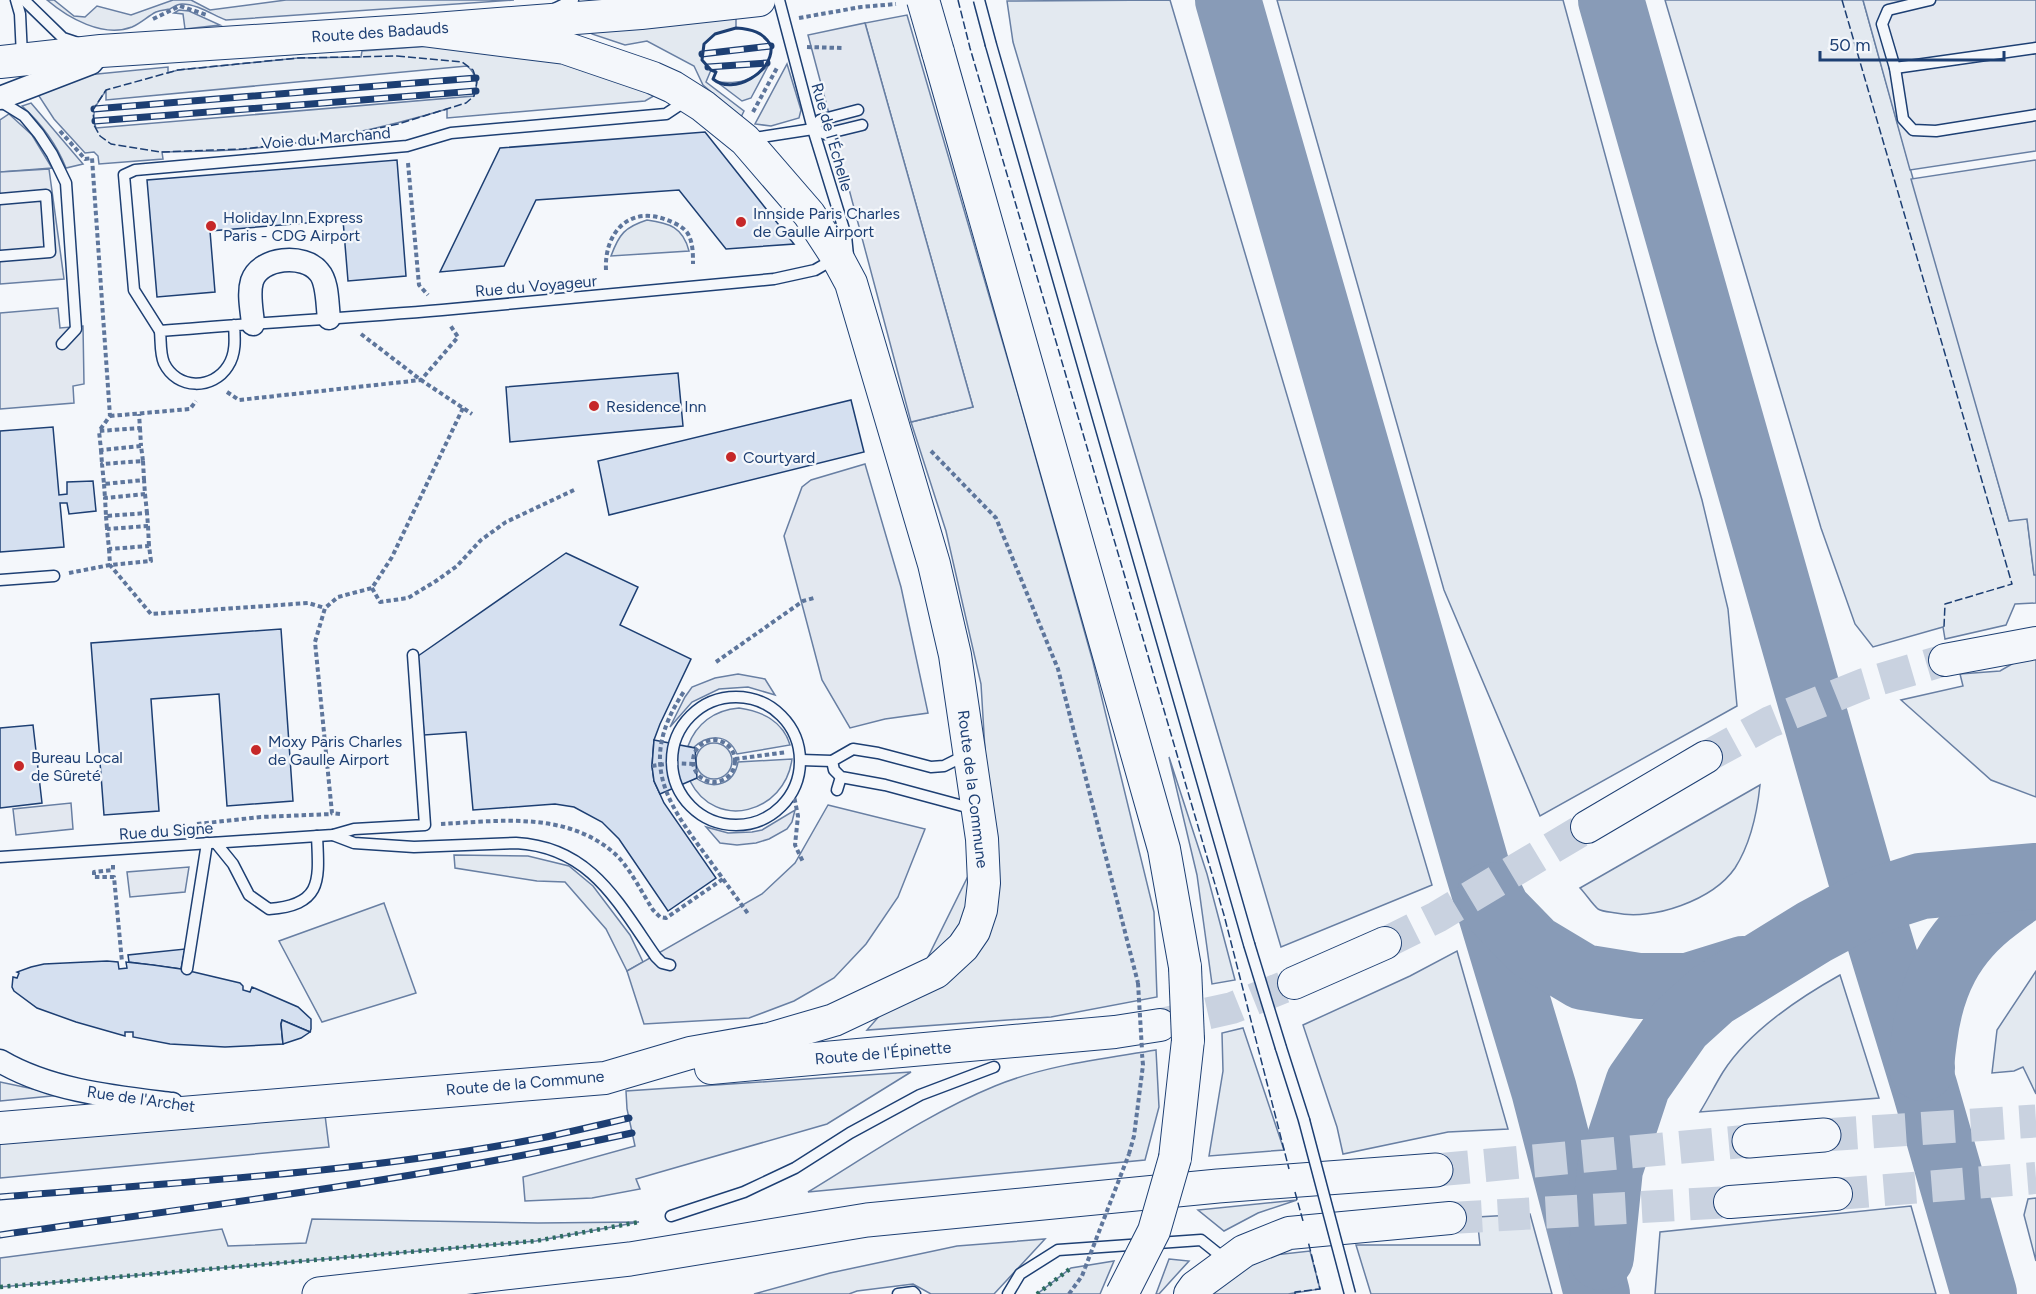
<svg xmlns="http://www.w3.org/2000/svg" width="2036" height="1294" font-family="Figtree,sans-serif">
<rect width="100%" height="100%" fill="#f4f7fb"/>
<g fill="#e3e9f0" stroke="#687fa3" stroke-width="1.5" fill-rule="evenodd">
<path d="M47,0h7l20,16 11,1 12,-11 34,9 42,-15h18l19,10 76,-10h228l-288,20c-13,-5 -29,-16 -44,-16 -5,0 -8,3 -12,5 -5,1 -9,1 -14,3 -8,4 -15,11 -24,15 -29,11 -64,-9 -85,-27z"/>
<polygon points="1170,0 1432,885 1281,947 1013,42 1007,1"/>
<polygon points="1277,0 1563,0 1656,342 1702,500 1728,609 1737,706 1540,816 1444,590"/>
<polygon points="1665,0 1863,0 2009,521 2027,518 2034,574 2036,575 2036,603 2015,604 2006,625 1945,639 1943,627 1873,647 1855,624 1821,528"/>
<polygon points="179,10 189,11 220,25 185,29 183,14 174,13"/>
<polygon points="907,15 1019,398 1093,662 1154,912 1157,997 1051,1017 867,1030 924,965 972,868 987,783 981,684 946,531 911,422 973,407 865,23"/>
<polygon points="736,16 736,28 715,34 704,44 702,60 711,70 706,82 744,111 741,117 703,85 694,66 647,41 625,45 592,34 591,30"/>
<path d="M471,43l35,3 153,47 -14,8 -198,17v-9c-66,20 -133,34 -202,40 -28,3 -56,2 -83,3l1,7 -64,5 -1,-8 -4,-4 -9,1 -31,-34 -17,-26 50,-18 81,-8v6l10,-3 120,-12 63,-1 1,-6zM467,66c9,7 12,19 7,30l-378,32c-6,-15 1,-26 10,-37v9z"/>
<polygon points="787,64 801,110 799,118 771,126 755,124"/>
<path d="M768,66l-17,32 -9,3 -25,-19c23,2 33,-1 51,-16z"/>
<path d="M31,103l52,61 -17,4c-10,-25 -24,-44 -44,-62z"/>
<polygon points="9,114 32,135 52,168 0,172 0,120"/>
<path d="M647,220c22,3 36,7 42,31l-78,5c8,-22 14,-29 36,-36z"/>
<polygon points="2036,656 2036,797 1991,780 1901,700 1963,686 1960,674 2000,671 2024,657"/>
<path d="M739,708c22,3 44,13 51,37l-53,9c-9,-21 -29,-20 -44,-6l-5,-2c8,-22 26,-36 51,-38z"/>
<circle cx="714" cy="761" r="18"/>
<polygon points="1169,757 1207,874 1235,980 1212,984 1197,875"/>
<path d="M792,759c-7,54 -76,73 -102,22l6,-3c18,13 38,6 42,-16z"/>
<path d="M1760,785c-3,29 -9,58 -25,83 -22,32 -82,53 -119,45 -5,-1 -13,-1 -18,-4 -6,-5 -12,-15 -18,-21z"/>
<polygon points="454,855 528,856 569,866 593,886 630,935 643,962 627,971 606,929 565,882 537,881 455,868"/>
<polygon points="384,903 416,993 322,1022 279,941"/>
<polygon points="1457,951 1508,1129 1448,1132 1343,1154 1337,1127 1303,1025 1410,976"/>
<polygon points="2036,971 2036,1094 2023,1067 2014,1071 1992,1073 1997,1030"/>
<path d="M1840,975l39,123 -179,14c8,-13 15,-27 23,-40 26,-41 76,-74 117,-97z"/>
<polygon points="1243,1028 1284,1150 1209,1156 1223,1071 1222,1033"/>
<path d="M1156,1050l3,57 -14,53 -337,32c61,-37 121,-79 187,-106 51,-21 107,-27 161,-36z"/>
<polygon points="911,1072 827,1124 636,1179 640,1189 592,1198 525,1201 523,1177 635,1146 627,1109 626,1091"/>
<polygon points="0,1082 62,1095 0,1101"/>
<polygon points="325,1115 329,1147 0,1178 0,1142"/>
<polygon points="2036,1198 2036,1261 2024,1215 2028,1199"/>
<polygon points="1297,1200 1258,1213 1224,1231 1198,1210"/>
<polygon points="1911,1206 1936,1294 1655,1294 1660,1232"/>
<polygon points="1530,1214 1552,1294 1371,1294 1356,1245 1480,1245 1477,1217"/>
<polygon points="312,1219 538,1223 639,1222 536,1241 0,1287 0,1258 222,1229 228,1246 306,1243"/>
<polygon points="1045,1239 994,1294 931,1294 913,1284 857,1291 849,1294 754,1294 830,1273 957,1246"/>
<polygon points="1310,1251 1320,1289 1288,1294 1205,1294 1265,1256"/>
<polygon points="1169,1259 1189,1261 1159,1294 1156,1294"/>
<polygon points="1114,1261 1100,1294 1037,1294 1071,1268"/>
</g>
<g fill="#e3e8f0" stroke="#687fa3" stroke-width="1.5">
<polygon points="1863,0 2036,0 2036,151 1910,170"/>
<polygon points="865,23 973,407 911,422 808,35"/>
<polygon points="2036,160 2036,575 2034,575 2027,519 2009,521 1911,179"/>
<polygon points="49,169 64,279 0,284 0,172"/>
<polygon points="58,308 60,328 83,326 84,384 73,386 74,403 0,409 0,313"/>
<polygon points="865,464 901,587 928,713 885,719 850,728 822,680 784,536 802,487 811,480"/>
<polygon points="738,674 765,679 775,695 748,687 719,689 692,702 670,727 685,697 692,687 715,678"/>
<polygon points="71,803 73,829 16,835 13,809"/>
<polygon points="828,805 925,829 898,897 866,944 834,978 794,1001 749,1018 644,1024 627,971 762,894 795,863"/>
<polygon points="795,810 792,822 787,829 769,839 756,843 737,845 720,843 706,827 728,833 752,832 762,830"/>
<polygon points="189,867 185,892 130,897 127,872"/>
</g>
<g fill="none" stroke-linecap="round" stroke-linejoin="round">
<g stroke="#889bb7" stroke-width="66">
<polyline points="1228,0 1476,864 1544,1090 1597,1294"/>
<polyline points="1611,0 1868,903 1925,1089 1984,1294"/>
<polyline points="1490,895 1498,911 1533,947 1583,977 1639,986 1688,986 1743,969"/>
<path d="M1922,1068c-1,-9 1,-19 2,-28 7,-56 27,-98 73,-132 13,-10 23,-19 39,-24"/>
<polyline points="1601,1257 1610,1169 1638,1084 1680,1024 1712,995 1814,932 1868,903 1921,886 2036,876"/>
</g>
</g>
<g fill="#d5e0f0" stroke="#1d3f73" stroke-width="1.5">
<polygon points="705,132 794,244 726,249 679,190 536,200 504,266 440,272 500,148"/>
<polygon points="397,160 406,276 348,281 343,220 210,231 215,292 157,297 147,180"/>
<polygon points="678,373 683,426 510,442 506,387"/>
<polygon points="851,400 864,452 609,515 598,461"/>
<polygon points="53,427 59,495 67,494 67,482 93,481 96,511 69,514 67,503 60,503 64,547 0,552 0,431"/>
<polygon points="566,553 638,587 620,625 691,659 660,724 654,740 652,766 654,781 664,803 716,878 668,911 619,839 602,822 574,807 555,804 473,810 466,732 424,735 418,656"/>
<polygon points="281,629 293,801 227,806 219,694 151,699 159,811 104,815 91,643"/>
<polygon points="33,725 42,803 0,808 0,728"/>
<polygon points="654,740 695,748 697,778 660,794 654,781 652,766"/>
<polygon points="185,949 181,969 129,962 128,955"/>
<polygon points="107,961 118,962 119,969 127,968 126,962 153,965 181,969 240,983 243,986 243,990 250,992 252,987 298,1007 311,1019 311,1029 310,1032 282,1020 281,1024 283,1044 225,1047 170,1044 133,1037 133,1032 125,1032 125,1036 76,1022 37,1008 14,991 12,987 13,977 17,978 19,973 17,972 31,967 44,964"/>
<polygon points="282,1020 310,1032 301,1038 283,1044 281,1024"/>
</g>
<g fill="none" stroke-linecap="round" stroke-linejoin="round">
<g stroke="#c9d2e0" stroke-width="32" stroke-dasharray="32 16" stroke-linecap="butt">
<polyline points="1706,757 1770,722 1864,684 1945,660"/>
<polyline points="1385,943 1437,917 1587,827"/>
<polyline points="1161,1024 1232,1008 1294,983"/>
<polyline points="1836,1194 2036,1178"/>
<polyline points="1450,1218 1730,1202"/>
</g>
<g stroke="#c9d2e0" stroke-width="33" stroke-dasharray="33 16" stroke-linecap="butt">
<polyline points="1824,1135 2036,1121"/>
<polyline points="1436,1170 1749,1141"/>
</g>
<defs>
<g id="lane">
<polyline points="16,0 20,14 22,56"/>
<polyline points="24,0 63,38 78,43"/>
<polyline points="779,0 813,129 846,236 848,256"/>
<polyline points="1930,0 1888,10 1882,24 1895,68 1903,119 1913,130 1936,131 2036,115"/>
<polyline points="554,9 573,0"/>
<polyline points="991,45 1249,944"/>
<polyline points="1895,68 2036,48"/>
<polyline points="0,101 24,116 39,134 52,154 66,183 76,329 62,344"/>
<polyline points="813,129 820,120 858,110"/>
<polyline points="748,139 813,129 825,134 862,125"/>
<polyline points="0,199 46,195 50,252 0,256"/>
<path d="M234,325c1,14 2,29 -6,41 -15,24 -51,24 -64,-3 -4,-9 -3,-21 -4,-32 94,-8 188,-13 282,-21 111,-10 221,-21 332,-31l41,-9 19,-11"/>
<polyline points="160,331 134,290 124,175 135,170 407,146 451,133 666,114 687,100"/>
<polyline points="0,580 54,576"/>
<circle cx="736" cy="761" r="64"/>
<polyline points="801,760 832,761 853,749 878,753 931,767 944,766 966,755"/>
<polyline points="832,761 834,770 841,777 885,785 974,809"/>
<polyline points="837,790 841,777"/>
<path d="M333,835l21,8 60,4 102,-4c75,4 102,60 140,114l6,6 8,2"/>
<path d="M216,843l17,21 16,31 20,14c54,-4 50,-29 48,-73"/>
<polyline points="0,857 333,835 354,829 425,825 413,655"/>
<polyline points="187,969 207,843"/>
<polyline points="1281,1048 1304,1120"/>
<polyline points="671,1216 744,1192 795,1168 850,1133 920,1095 994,1067"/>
<polyline points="898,1294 913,1292 915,1294"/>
<polyline points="1008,1294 1020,1274 1058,1250 1201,1240 1226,1260"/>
</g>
<g id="street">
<polyline points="0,98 91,63 100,52"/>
<path d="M253,324c-1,-13 -5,-30 -1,-43 8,-24 52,-28 67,-9 9,10 8,32 10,46"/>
<path d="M0,1061c51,30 115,36 172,43"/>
</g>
<g id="secondary">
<polyline points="938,52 1164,849 1185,967"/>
<polyline points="0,62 101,51 422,30 641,13 759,0"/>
<polyline points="1945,660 2036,643"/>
<polyline points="1587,827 1706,757"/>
<polyline points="1294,983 1385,943"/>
<polyline points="711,1068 1115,1032 1160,1025"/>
<polyline points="0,1128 605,1078 690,1053 769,1039 834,1020 936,972 963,947 974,931 981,910 984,883 982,839 955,655 934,564 851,283 837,257 809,214 745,140 703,106 673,87 653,78 565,48 422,30"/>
<polyline points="1175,1158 1188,1040"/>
<polyline points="1730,1202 1836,1194"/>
<polyline points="1190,1294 1195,1287 1244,1251 1289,1233 1450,1218"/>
</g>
<g id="primary">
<polyline points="1749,1141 1824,1135"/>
<polyline points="319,1294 630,1259 867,1220 1218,1186 1436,1170"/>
</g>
</defs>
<use href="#lane" stroke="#1d3f73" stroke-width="13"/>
<use href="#street" stroke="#1d3f73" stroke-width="25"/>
<use href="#secondary" stroke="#1d3f73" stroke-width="34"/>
<use href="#primary" stroke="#1d3f73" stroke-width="35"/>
<g stroke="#5e769c" stroke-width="4" stroke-dasharray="4.5 3" stroke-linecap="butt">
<polyline points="799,18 861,7 896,4"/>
<polyline points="153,19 180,6 207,15"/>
<polyline points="807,47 842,48"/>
<polyline points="753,112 778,66"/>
<polyline points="60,131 85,159 92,158 110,416 99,431"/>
<polyline points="408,163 419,285 428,295"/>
<path d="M606,270c-2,-37 23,-65 61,-50 8,3 19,8 22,16 4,8 4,19 4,28"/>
<polyline points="361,334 421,380 472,414"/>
<polyline points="227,392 239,400 421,380 458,337 450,325"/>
<polyline points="110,416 190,409 196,401"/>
<polyline points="140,428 141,446"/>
<polyline points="101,450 102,464"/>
<polyline points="931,451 996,518 1058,669 1138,983"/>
<polyline points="143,461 144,480"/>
<polyline points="104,484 105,498"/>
<polyline points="145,494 147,513"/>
<polyline points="106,516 107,529"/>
<polyline points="148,526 149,546"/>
<polyline points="109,549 110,565 151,614 308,603 325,608"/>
<polyline points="69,573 110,565 151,561 149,546 109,549 107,529 148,526 147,513 106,516 105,498 145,494 144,480 104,484 102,464 143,461 141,446 101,450 99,431 140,428 139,414"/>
<polyline points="372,588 380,602 408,598 436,581 457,566 481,540 506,522 574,490"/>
<polyline points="716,662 803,601 814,598"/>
<circle cx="714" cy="761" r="21"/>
<polyline points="735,759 787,752"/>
<polyline points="652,766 672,763 693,764"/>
<polyline points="793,791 798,816 795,845 803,862"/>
<polyline points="340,814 332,813 315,642 325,608 338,597 372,588 392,557 463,408"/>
<polyline points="197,824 261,817 332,814"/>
<path d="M441,824c58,-3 125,-13 173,29 15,13 28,40 39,57l7,7 6,1 57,-39c-47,-67 -93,-108 -38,-189"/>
<polyline points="113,865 113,870 94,872 94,877 114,877 122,962"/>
<polyline points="723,879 749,915"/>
<polyline points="1129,1154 1134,1136 1143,1065 1142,1054"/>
<polyline points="1069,1294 1082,1276 1085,1268"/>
</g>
<use href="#lane" stroke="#f4f7fb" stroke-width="10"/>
<use href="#street" stroke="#f4f7fb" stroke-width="22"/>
<use href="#secondary" stroke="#f4f7fb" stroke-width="32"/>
<use href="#primary" stroke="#f4f7fb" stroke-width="33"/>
<defs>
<g id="rail">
<polyline points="702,54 771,46"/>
<polyline points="708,67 767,63"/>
<polyline points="94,109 476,78"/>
<polyline points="95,121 476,91"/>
<path d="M0,1197c179,-15 360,-24 536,-58 31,-6 62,-14 93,-21"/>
<path d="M0,1235c211,-30 423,-56 632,-102"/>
</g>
</defs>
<use href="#rail" stroke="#1d3f73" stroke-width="7"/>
<use href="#rail" stroke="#f4f7fb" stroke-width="4.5" stroke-dasharray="14" stroke-linecap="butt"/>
<defs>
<g id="lane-bridge">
<polyline points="979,0 991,45"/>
<polyline points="1249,944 1281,1048"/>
<polyline points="1304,1120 1350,1294"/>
</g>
<g id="secondary-bridge">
<polyline points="923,0 938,52"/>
<polyline points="1185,967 1188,1040"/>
<polyline points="1122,1294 1154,1231 1175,1158"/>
</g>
</defs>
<use href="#lane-bridge" stroke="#1d3f73" stroke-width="13" stroke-linecap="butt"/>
<use href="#secondary-bridge" stroke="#1d3f73" stroke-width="34" stroke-linecap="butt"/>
<g stroke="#5e769c" stroke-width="4" stroke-dasharray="4.5 3" stroke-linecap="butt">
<polyline points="1138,983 1142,1050"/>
<polyline points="1085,1268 1129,1154"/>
</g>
<use href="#lane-bridge" stroke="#f4f7fb" stroke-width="10"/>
<use href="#secondary-bridge" stroke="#f4f7fb" stroke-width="32"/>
<g stroke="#2c6c60" stroke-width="4.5" stroke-dasharray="3 4.5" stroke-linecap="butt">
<polyline points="0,1287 536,1241 639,1222"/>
<polyline points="1037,1294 1071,1268"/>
</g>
<g stroke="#1d3f73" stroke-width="1.5" stroke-dasharray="8 3" stroke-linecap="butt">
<polyline points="958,0 970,48 1224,915 1289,1169"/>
<polyline points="1842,0 2012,584 1945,604 1944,627"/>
<polygon points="397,56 462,62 473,70 477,82 474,96 466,103 398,124 328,139 243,149 161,152 111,144 100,136 94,125 93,110 106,90 178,70 298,58"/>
<polyline points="1295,1192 1303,1221"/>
<polyline points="1295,1294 1295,1292 1320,1289 1308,1241"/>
</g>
<path stroke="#1d3f73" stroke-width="3" d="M736,28c15,1 28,4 35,18 3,26 -38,50 -58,33l3,-7 -5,-2 -9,-10 2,-16 11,-10z"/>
</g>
<g fill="#c62828" stroke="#f4f7fb" stroke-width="2">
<circle cx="741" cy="222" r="6"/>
<circle cx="211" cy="226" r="6"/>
<circle cx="594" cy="406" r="6"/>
<circle cx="731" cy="457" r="6"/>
<circle cx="256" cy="750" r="6"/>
<circle cx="19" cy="766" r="6"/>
</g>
<g text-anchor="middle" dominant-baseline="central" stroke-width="4.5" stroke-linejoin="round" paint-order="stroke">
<g font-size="16" fill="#1d3f73" stroke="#f4f7fb">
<text transform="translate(380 32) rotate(-4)">Route des Badauds</text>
<text transform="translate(832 137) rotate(74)">Rue de l'Échelle</text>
<text transform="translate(326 138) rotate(-5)">Voie du Marchand</text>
<text transform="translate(536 286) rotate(-5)">Rue du Voyageur</text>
<text transform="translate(973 789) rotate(83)">Route de la Commune</text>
<text transform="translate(166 831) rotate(-4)">Rue du Signe</text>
<text transform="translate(883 1053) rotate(-5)">Route de l'Épinette</text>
<text transform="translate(525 1083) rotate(-5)">Route de la Commune</text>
<text transform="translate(141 1099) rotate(8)">Rue de l'Archet</text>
</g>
<g font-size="16" fill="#1d3f73" stroke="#f4f7fb" text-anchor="start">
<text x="753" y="213">Innside Paris Charles<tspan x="753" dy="18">de Gaulle Airport</tspan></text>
<text x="223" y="217">Holiday Inn Express<tspan x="223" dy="18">Paris - CDG Airport</tspan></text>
<text x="606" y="406">Residence Inn</text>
<text x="743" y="457">Courtyard</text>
<text x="268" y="741">Moxy Paris Charles<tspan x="268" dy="18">de Gaulle Airport</tspan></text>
<text x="31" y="757">Bureau Local<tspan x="31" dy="18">de Sûreté</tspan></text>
</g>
</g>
<path d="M1820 51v9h184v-9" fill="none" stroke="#1d3f73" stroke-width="3"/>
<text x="1829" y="51" font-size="18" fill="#1d3f73" stroke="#f4f7fb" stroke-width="4.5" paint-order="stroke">50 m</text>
</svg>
